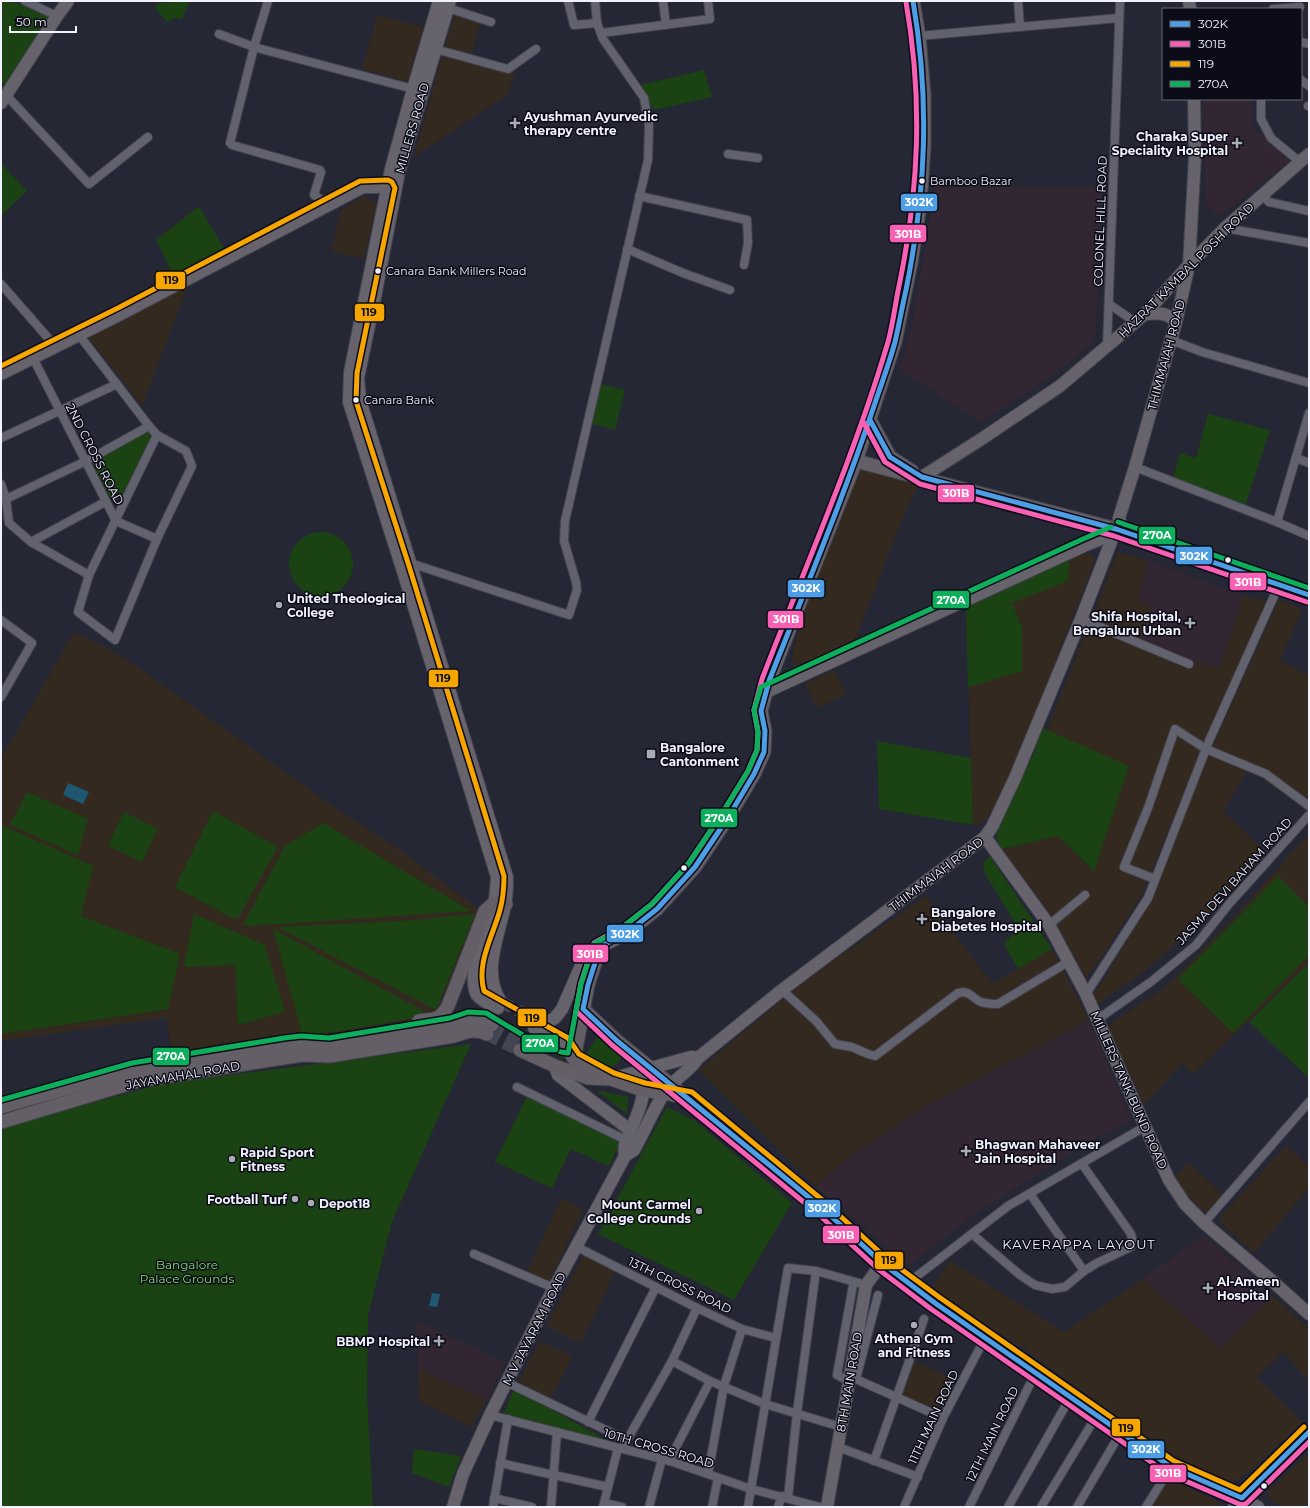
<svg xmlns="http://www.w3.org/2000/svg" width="1310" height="1508" font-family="Montserrat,sans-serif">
<rect width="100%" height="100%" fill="#262735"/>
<g fill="#33291f">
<polygon points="455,14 481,21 471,55 445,48"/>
<polygon points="377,15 423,27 407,82 362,69"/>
<polygon points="443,53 515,72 508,94 414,157"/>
<polygon points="363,196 377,203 364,259 331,251 341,210"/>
<polygon points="188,286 142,406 89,338"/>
<polygon points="861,469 921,483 908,505 852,647 807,665 795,665 792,663 793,650 817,573"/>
<polygon points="1086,550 1095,560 1010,777 991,812 983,822 978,825 973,825 966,606"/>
<polygon points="1118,552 1148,561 1138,601 1151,605 1219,668 1244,596 1269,601 1203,746 1143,892 1106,950 1086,978 1054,919 1002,849 1058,836 1093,871 1117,761 1047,730"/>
<polygon points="1279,600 1302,609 1280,661 1309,676 1309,795 1301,806 1248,769 1223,811 1267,853 1199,924 1147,969 1098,1004 1093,994 1104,980 1148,906 1207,759"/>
<polygon points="74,632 105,647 132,663 338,810 397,848 478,909 441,1007 431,1017 286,1042 172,1055 167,1018 1,1041 1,759"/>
<polygon points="834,670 846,694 817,708 805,684"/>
<polygon points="1309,834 1309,963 1193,1074 1182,1063 1144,1105 1108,1026 1163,989 1175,978 1236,915"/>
<polygon points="926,896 992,984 1052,949 1089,1020 920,1110 845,1160 816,1187 699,1070 803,982"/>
<polygon points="1286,1146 1309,1167 1309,1188 1254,1253 1218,1220"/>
<polygon points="1189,1163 1223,1195 1207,1214 1183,1191 1176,1177"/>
<polygon points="561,1199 583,1209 549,1282 527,1272"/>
<polygon points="585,1252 617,1268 581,1343 547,1326"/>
<polygon points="950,1261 1064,1332 1143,1279 1221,1348 1273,1296 1309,1329 1309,1381 1283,1352 1256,1377 1302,1422 1251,1470 1231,1484 1174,1455 1125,1422 1027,1351 932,1288"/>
<polygon points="540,1341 572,1356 551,1398 519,1382"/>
<polygon points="911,1360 953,1379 937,1412 899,1396"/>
<polygon points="418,1369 487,1400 471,1427 419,1401"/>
<polygon points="1309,1452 1309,1507 1281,1507 1266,1494"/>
<polygon points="1167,1478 1221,1503 1222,1507 1149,1507"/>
</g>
<g fill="#322632">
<polygon points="1202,99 1252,99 1253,126 1289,161 1220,216 1208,207 1206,203"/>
<polygon points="934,186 1101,187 1096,329 1092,344 1049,378 981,422 900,370 910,334 926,246"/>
<polygon points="1148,561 1244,596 1219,668 1188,661 1140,641 1151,606 1138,601"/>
<polygon points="1089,1020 1131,1120 1088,1142 979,1211 909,1265 816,1187 845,1160 920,1110"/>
<polygon points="1203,1235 1273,1296 1221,1349 1143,1279"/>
<polygon points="416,1320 505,1363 487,1400 418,1369"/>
</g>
<g fill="#1b4212">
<polygon points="3,1 11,1 53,18 7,86 1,81 1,6"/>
<polygon points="175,1 190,1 182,19 173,18 167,22 156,9 155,6 159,3 169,3"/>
<polygon points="704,70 712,97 654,110 641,85"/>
<polygon points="1,163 27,191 1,216"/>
<polygon points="199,206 226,252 175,279 156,240"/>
<polygon points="599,384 625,390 615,430 589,423"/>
<polygon points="1208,414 1270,430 1244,509 1173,479 1180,453 1196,458"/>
<polygon points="148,431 151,436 125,492 109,500 90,463"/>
<circle cx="321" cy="564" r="32"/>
<polygon points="1070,557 1068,581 1012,603 1022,627 1022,671 968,687 966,606"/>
<path d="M1043,728l86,38 -35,105 -36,-35 -56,13c-7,-9 -6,-13 -3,-23l36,-75 1,-7z"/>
<polygon points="877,741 971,758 973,825 879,809"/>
<polygon points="27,792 88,819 78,855 10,825"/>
<polygon points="213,811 278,847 238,918 232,918 175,887"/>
<polygon points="124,812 158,829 142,862 108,846"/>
<polygon points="323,823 471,911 250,926 243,925 285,846"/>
<polygon points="1,825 93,866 81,916 180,954 168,1009 1,1034"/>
<polygon points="990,856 1052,949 1018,969 1004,944 1013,934 1014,921 984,872 983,863"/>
<polygon points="1278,876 1309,907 1309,955 1233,1033 1178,979"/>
<polygon points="194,914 265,945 285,1012 238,1025 235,965 184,967"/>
<polygon points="475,914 436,1010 277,927 401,921"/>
<polygon points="273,929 431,1015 303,1037"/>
<polygon points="1309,963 1309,1078 1249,1022"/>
<polygon points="530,1033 563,1050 566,1055 562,1058 527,1041"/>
<path d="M598,1036l24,21c-8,14 -14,11 -29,9l-9,-9z"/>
<polygon points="471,1044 392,1222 368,1316 367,1396 373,1507 1,1507 1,1128 69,1107 78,1107 161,1084"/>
<polygon points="596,1090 628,1097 627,1114"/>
<polygon points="527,1096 622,1140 609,1166 571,1149 552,1188 495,1162"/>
<polygon points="667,1107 695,1121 792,1203 734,1300 598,1234"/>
<polygon points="514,1389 610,1442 610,1443 504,1414"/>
<polygon points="414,1449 461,1456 449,1487 412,1473"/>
</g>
<g fill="#1f5672">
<polygon points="68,783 89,792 83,804 63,795"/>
<polygon points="432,1293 440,1294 437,1307 429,1306"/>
</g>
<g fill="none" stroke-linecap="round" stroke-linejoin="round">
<polyline stroke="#444553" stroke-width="12" stroke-dasharray="12 6" stroke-linecap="butt" points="501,1002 538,1021"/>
<g stroke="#444553" stroke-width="13" stroke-dasharray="13 6" stroke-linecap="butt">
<polyline points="492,1025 525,1044"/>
<polyline points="487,1034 520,1050"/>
</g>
<defs>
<g id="street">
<polyline points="25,1 57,16"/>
<polyline points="268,1 254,47 230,143 232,145 320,170 321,172 314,195 329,205"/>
<polyline points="568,1 574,25 597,23"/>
<polyline points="663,1 666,25"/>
<polyline points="1018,1 1020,27"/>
<polyline points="448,8 491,22"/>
<polyline points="1273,9 1300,7"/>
<polyline points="601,33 710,19 708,1"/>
<polyline points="219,34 254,47 417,90"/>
<polyline points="919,36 1119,18"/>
<polyline points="1301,42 1309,44"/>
<polyline points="435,49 508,69 536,49"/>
<polyline points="1301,80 1309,86"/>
<polyline points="6,95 89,184 148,137"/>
<polyline points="1261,99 1261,119 1271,138 1300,162"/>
<polyline points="1308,106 1309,106"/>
<polyline points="728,154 758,158"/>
<polyline points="639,196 747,220 748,243 744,265"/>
<polyline points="1262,196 1269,202 1309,211"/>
<polyline points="1225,228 1309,243"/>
<polyline points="627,249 683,273 730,290"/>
<polyline points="1,284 56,347"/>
<polyline points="1109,304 1135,322"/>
<polyline points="79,335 149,426 157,435 186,451 192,466 157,539 115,640 78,612 89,575 157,435"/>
<polyline points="1171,340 1202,352 1309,383"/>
<polyline points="1107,346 1120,1"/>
<polyline points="33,358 116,521 157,539"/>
<polyline points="1,438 117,384"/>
<polyline points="1296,458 1309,463"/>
<polyline points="1135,467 1277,522 1309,536"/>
<polyline points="1,484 6,499 9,523 31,542 89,575"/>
<polyline points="6,499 86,461 149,426"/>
<polyline points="1277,522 1309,413"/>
<polyline points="31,542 105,502"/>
<polyline points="410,563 569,615 577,590 576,582 564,541 565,521 648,160 649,126 644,98 603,39 597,23 595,1"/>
<polyline points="1081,619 1189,664"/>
<polyline points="1,620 32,643 1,697"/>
<polyline points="1155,879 1124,867 1148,808 1175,729 1206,749 1266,774 1309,806"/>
<polyline points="1049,925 1085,895"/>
<path d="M782,990l34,31 19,23 17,3 16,7 7,2 83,-63c13,-3 13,5 23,9 6,2 11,2 17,2l70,-42"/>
<polyline points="1086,994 1148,898 1209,741 1279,585"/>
<polyline points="1098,1019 1152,981 1196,945 1229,904 1309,815"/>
<polyline points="517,1087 626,1140"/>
<polyline points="1030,1194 1084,1271 1097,1263 1131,1247 1133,1242 1131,1234 1082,1164"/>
<polyline points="1204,1223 1309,1102"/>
<polyline points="972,1234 1020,1275 1035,1285 1052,1289 1065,1287 1084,1271"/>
<polyline points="577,1247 697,1308 742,1329 776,1338"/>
<polyline points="474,1254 554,1288"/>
<polyline points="908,1283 1008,1206 1146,1126"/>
<polyline points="672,1361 710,1381 765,1404 841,1427"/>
<polyline points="849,1376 943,1418"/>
<polyline points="856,1379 878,1295"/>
<polyline points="849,1381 837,1375 853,1285"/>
<polyline points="506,1382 627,1440 625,1445"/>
<polyline points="490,1415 670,1461 751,1489 820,1507"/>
<polyline points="588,1422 656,1287"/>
<polyline points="627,1440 672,1361 697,1308"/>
<polyline points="838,1447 918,1477"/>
<polyline points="669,1461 710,1381"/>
<polyline points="874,1461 924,1319"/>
<polyline points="500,1463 608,1487"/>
<polyline points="708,1474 724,1386 742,1329"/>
<polyline points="494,1498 532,1507"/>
<polyline points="788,1498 797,1413 816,1271"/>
<polyline points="605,1503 622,1507"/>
<polyline points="493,1507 508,1419"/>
<polyline points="551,1507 557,1432"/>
<polyline points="603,1507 618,1448"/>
<polyline points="649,1507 662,1459"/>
<polyline points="712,1507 718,1478"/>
<polyline points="748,1507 788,1268 816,1271 866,1285"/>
<polyline points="778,1507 782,1496"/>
<polyline points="904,1507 943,1418 985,1338"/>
<polyline points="969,1507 1036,1372"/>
<polyline points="1008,1507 1071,1396"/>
<polyline points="1041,1507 1097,1415"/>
<polyline points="1077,1507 1121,1432"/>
<polyline points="1146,1507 1171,1467"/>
</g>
<g id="secondary">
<path d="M439,1l-26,88 -22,80 -41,203 -1,30 53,166 95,309c-1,10 -1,19 -3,28 -5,22 -29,69 -17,90 4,6 15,10 21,13"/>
<path d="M450,1l-51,171 -24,125 -17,81 2,22 147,477c0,9 0,19 -2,28 -6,31 -24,68 -4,97"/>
<polyline points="1189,1 1190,9"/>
<polyline points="1,103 57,16 68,1"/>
<path d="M1145,314c12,-1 22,-2 31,8"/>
<polyline points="1,374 121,314 363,187 395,187"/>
<polyline points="922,477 983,438 1060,386 1145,314 1189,265 1225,228 1309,154"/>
<polyline points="1128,533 1121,524 1119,518 1135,467 1176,322 1189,265 1195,156 1194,99"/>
<polyline points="766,692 1086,545 1114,534"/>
<polyline points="985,837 1049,925 1086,994 1169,1180 1185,1204 1204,1223 1270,1279 1309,1314"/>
<polyline points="538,1021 548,1022 555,1018 562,1009 584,959 600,947"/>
<polyline points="534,1028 564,1044 574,1059"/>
<polyline points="555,1066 558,1075 630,1130"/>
<polyline points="611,1079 691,1057 698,1058"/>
<path d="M625,1156c-2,-12 1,-15 6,-26 6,-15 15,-34 12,-51 -1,-9 -6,-17 -10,-26"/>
<path d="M453,1507l10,-33 27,-59 64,-127 71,-132 9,-6c10,-18 19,-39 30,-57 9,-14 26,-21 34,-35l84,-68 203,-153 7,-10 23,-49 66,-159 35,-90"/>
<polyline points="827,1507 866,1285 882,1263"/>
<polyline points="1234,1507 1242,1498 1258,1507"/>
</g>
<g id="primary">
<polyline points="870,420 890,457 912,471"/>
<polyline points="856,461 1116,529 1309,595"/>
<polyline points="583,1009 616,1040 822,1208 882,1263 935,1303 1036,1372 1171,1467 1242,1498 1309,1432"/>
<path d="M419,1021c16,-2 20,0 29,-15l37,-95 10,-9 11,2"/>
<polyline points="520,1050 555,1066 588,1078 611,1079 643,1090 664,1093 687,1098"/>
<polyline points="574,1059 588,985 600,947 628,932 657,909 695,867 729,816 754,774 764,752 765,731 761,711 769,681 856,461 895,342 911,263 920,205 924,147 924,94 919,36 913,1"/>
<polyline points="574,1059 608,1077"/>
<polyline points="1,1107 133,1070 285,1045 301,1043 329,1045 452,1025 469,1019 484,1020 492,1025"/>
<path d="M1,1122l137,-41 164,-26 27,1 125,-20c12,-4 21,-8 33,-2"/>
</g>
</defs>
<use href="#street" stroke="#41424d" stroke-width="10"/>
<use href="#secondary" stroke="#41424d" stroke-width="14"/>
<use href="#primary" stroke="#41424d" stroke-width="15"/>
<use href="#street" stroke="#61626d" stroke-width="8"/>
<use href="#secondary" stroke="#67636d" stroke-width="12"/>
<use href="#primary" stroke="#645e66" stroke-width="13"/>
<defs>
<g id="bus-1">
<path d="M913,1c17,100 13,190 -7,289 -4,17 -7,35 -11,52 -6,22 -14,43 -21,64 -31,93 -69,184 -105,275l-8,30 4,20 -1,21 -10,22 -25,42 -34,51 -38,42 -29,23 -28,15 -12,38 -5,24 33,31 206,168 60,55 53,40 236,164 71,31 67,-66"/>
<polyline points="870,420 890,457 922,477 1116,529 1309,595"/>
</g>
<g id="bus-2">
<path d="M906,2c17,98 13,188 -7,284 -4,19 -6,38 -11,56 -34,115 -83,225 -126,337l-8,31 4,22 -1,18 -9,21 -25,41 -34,51 -37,41 -28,22 -30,17 -13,40 -5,28 36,34 205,168 61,56 53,40 236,164 72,31 4,1 4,-2 62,-61"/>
<polyline points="864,423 885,462 920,484 1114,536 1307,602"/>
</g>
<path id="bus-3" d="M1,366l117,-58 242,-127 28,-1 4,2 3,6 -38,185 -1,28 53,165 95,310c0,11 -1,23 -4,34 -7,26 -24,53 -16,81l84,47 11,16 35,19 31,10 47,9 134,111 60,55 53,39 235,164 66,29 64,-63"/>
<g id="bus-4">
<polyline points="1118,522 1309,588"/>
<polyline points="1,1100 132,1063 284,1038 301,1036 329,1038 450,1018 468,1012 486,1013 528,1038 561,1052 568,1053 581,984 594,944 624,926 652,904 689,863 723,812 748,771 757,750 758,732 754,710 761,687 1083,539 1111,527"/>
</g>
</defs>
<use href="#bus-1" stroke="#0b0c17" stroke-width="8"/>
<use href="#bus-2" stroke="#0b0c17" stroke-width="8"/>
<use href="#bus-3" stroke="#0b0c17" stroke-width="8"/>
<use href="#bus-4" stroke="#0b0c17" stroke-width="8"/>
<use href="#bus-1" stroke="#4d9ee5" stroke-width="5"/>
<use href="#bus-2" stroke="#f860b3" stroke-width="5"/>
<use href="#bus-3" stroke="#f7a600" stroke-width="5"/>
<use href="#bus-4" stroke="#0daf5c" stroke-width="5"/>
</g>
<g fill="#aaabb7" stroke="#0b0c17" stroke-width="1.5">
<path d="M513 117h4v4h4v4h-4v4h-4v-4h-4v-4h4z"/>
<path d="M1235 137h4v4h4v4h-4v4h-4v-4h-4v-4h4z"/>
<circle cx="279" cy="605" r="4"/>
<path d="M1188 617h4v4h4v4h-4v4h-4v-4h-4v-4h4z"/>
<rect x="646" y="749" width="10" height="10" rx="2"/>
<path d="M920 913h4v4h4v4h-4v4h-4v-4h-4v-4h4z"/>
<path d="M964 1145h4v4h4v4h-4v4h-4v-4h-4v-4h4z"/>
<circle cx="232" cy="1159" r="4"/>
<circle cx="295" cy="1199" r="4"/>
<circle cx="311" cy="1203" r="4"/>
<circle cx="699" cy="1211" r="4"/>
<path d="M1206 1282h4v4h4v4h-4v4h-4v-4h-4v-4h4z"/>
<circle cx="914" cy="1325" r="4"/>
<path d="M437 1335h4v4h4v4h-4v4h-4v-4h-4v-4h4z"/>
</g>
<g fill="#f1f2fd" stroke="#0b0c17" stroke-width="1.5">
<circle cx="922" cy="181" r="3.5"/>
<circle cx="378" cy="271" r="3.5"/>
<circle cx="356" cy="400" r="3.5"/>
<circle cx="1228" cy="560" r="3.5"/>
<circle cx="684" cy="868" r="3.5"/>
<circle cx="1264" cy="1486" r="3.5"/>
</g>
<g text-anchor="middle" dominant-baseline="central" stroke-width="3" stroke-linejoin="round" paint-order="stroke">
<g font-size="11" fill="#f1f2fd" stroke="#0b0c17" text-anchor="start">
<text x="930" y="181">Bamboo Bazar</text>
<text x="386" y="271">Canara Bank Millers Road</text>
<text x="364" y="400">Canara Bank</text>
</g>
<g font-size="12" font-weight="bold" fill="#f1f2fd" stroke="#0b0c17" text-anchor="start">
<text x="524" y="116">Ayushman Ayurvedic<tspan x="524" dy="14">therapy centre</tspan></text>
<text x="1228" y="136" text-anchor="end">Charaka Super<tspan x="1228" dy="14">Speciality Hospital</tspan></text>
<text x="287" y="598">United Theological<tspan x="287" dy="14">College</tspan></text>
<text x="1181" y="616" text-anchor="end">Shifa Hospital,<tspan x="1181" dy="14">Bengaluru Urban</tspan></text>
<text x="660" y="747">Bangalore<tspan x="660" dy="14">Cantonment</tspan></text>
<text x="931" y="912">Bangalore<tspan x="931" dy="14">Diabetes Hospital</tspan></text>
<text x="975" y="1144">Bhagwan Mahaveer<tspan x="975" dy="14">Jain Hospital</tspan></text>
<text x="240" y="1152">Rapid Sport<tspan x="240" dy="14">Fitness</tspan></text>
<text x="287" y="1199" text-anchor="end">Football Turf</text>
<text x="319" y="1203">Depot18</text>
<text x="691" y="1204" text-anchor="end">Mount Carmel<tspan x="691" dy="14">College Grounds</tspan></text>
<text x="1217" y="1281">Al-Ameen<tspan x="1217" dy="14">Hospital</tspan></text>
<text x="914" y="1338" text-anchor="middle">Athena Gym<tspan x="914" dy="14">and Fitness</tspan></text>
<text x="430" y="1341" text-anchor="end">BBMP Hospital</text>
</g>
<g font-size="12" fill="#f1f2fd" stroke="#0b0c17">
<text transform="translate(412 128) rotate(-74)">MILLERS ROAD</text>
<text transform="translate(1100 221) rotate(-88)">COLONEL HILL ROAD</text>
<text transform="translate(1186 270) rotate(-45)">HAZRAT KAMBAL POSH ROAD</text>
<text transform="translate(1166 355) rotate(-75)">THIMMAIAH ROAD</text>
<text transform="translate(95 454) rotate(63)">2ND CROSS ROAD</text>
<text transform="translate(936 874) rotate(-37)">THIMMAIAH ROAD</text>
<text transform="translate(1234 881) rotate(-48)">JASMA DEVI BAHAM ROAD</text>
<text transform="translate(183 1075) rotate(-10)">JAYAMAHAL ROAD</text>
<text transform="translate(1129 1090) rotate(66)">MILLERS TANK BUND ROAD</text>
<text transform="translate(680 1285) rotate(26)">13TH CROSS ROAD</text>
<text transform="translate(534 1329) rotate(-63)">M V JAYARAM ROAD</text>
<text transform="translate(849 1382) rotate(-80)">8TH MAIN ROAD</text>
<text transform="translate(933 1417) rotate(-65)">11TH MAIN ROAD</text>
<text transform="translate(992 1434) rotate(-64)">12TH MAIN ROAD</text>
<text transform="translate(659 1448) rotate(16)">10TH CROSS ROAD</text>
</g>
<g font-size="12" fill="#85d872" stroke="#0b0c17">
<text x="187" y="1264">Bangalore<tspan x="187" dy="14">Palace Grounds</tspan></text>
</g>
<g font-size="13" letter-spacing="1" fill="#f1f2fd" stroke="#0b0c17">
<text x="1079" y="1244">KAVERAPPA LAYOUT</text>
</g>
</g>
<g stroke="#0b0c17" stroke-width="1.5">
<rect x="900" y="193" width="38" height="19" rx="4" fill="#4d9ee5"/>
<rect x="889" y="224" width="38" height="19" rx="4" fill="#f860b3"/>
<rect x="155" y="271" width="31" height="19" rx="4" fill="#f7a600"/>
<rect x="354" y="303" width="31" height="19" rx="4" fill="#f7a600"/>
<rect x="937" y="484" width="38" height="19" rx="4" fill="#f860b3"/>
<rect x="1138" y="526" width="38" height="19" rx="4" fill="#0daf5c"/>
<rect x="1175" y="546" width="38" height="19" rx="4" fill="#4d9ee5"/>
<rect x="1229" y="572" width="38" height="19" rx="4" fill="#f860b3"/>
<rect x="787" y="579" width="38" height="19" rx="4" fill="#4d9ee5"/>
<rect x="932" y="590" width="38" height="19" rx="4" fill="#0daf5c"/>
<rect x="767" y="610" width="37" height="19" rx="4" fill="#f860b3"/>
<rect x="428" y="669" width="31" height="19" rx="4" fill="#f7a600"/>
<rect x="700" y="808" width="38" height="20" rx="4" fill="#0daf5c"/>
<rect x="606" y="924" width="38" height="19" rx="4" fill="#4d9ee5"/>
<rect x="572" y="944" width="37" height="19" rx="4" fill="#f860b3"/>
<rect x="517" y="1008" width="30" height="19" rx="4" fill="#f7a600"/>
<rect x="521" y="1034" width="38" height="19" rx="4" fill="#0daf5c"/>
<rect x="152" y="1047" width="38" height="19" rx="4" fill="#0daf5c"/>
<rect x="804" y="1199" width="37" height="19" rx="4" fill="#4d9ee5"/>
<rect x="822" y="1225" width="38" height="19" rx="4" fill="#f860b3"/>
<rect x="874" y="1251" width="30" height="19" rx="4" fill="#f7a600"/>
<rect x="1111" y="1418" width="30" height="19" rx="4" fill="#f7a600"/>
<rect x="1127" y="1440" width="38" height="19" rx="4" fill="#4d9ee5"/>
<rect x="1149" y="1464" width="38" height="19" rx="4" fill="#f860b3"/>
</g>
<g font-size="11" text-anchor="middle" font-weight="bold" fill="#fff">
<text x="919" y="206">302K</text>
<text x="908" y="238">301B</text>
<text x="956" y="497">301B</text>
<text x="1157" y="539">270A</text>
<text x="1194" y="560">302K</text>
<text x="1248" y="586">301B</text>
<text x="806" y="592">302K</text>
<text x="951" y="604">270A</text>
<text x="786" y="623">301B</text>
<text x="719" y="822">270A</text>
<text x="625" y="938">302K</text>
<text x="590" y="958">301B</text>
<text x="540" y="1047">270A</text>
<text x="171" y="1060">270A</text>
<text x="822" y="1212">302K</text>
<text x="841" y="1239">301B</text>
<text x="1146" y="1453">302K</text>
<text x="1168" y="1477">301B</text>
</g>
<g font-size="11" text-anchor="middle" font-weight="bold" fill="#111">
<text x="171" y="284">119</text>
<text x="369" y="316">119</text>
<text x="443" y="682">119</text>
<text x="532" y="1022">119</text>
<text x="889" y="1264">119</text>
<text x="1126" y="1432">119</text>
</g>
<rect width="1310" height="1508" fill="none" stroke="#f1f2fd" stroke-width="4"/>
<rect x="1162" y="8" width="140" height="92" fill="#0b0c17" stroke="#676873"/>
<rect x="1170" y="21" width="20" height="6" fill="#4d9ee5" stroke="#676873"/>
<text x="1198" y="28" font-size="12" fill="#f1f2fd">302K</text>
<rect x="1170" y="41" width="20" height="6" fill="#f860b3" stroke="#676873"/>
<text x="1198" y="48" font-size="12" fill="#f1f2fd">301B</text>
<rect x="1170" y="61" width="20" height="6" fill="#f7a600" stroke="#676873"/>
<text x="1198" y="68" font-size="12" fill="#f1f2fd">119</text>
<rect x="1170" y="81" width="20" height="6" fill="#0daf5c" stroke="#676873"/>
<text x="1198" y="88" font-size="12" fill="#f1f2fd">270A</text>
<path d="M10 26v6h66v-6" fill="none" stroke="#f1f2fd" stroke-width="2"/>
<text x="16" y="26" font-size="12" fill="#f1f2fd" stroke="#0b0c17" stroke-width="3" paint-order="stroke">50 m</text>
</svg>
